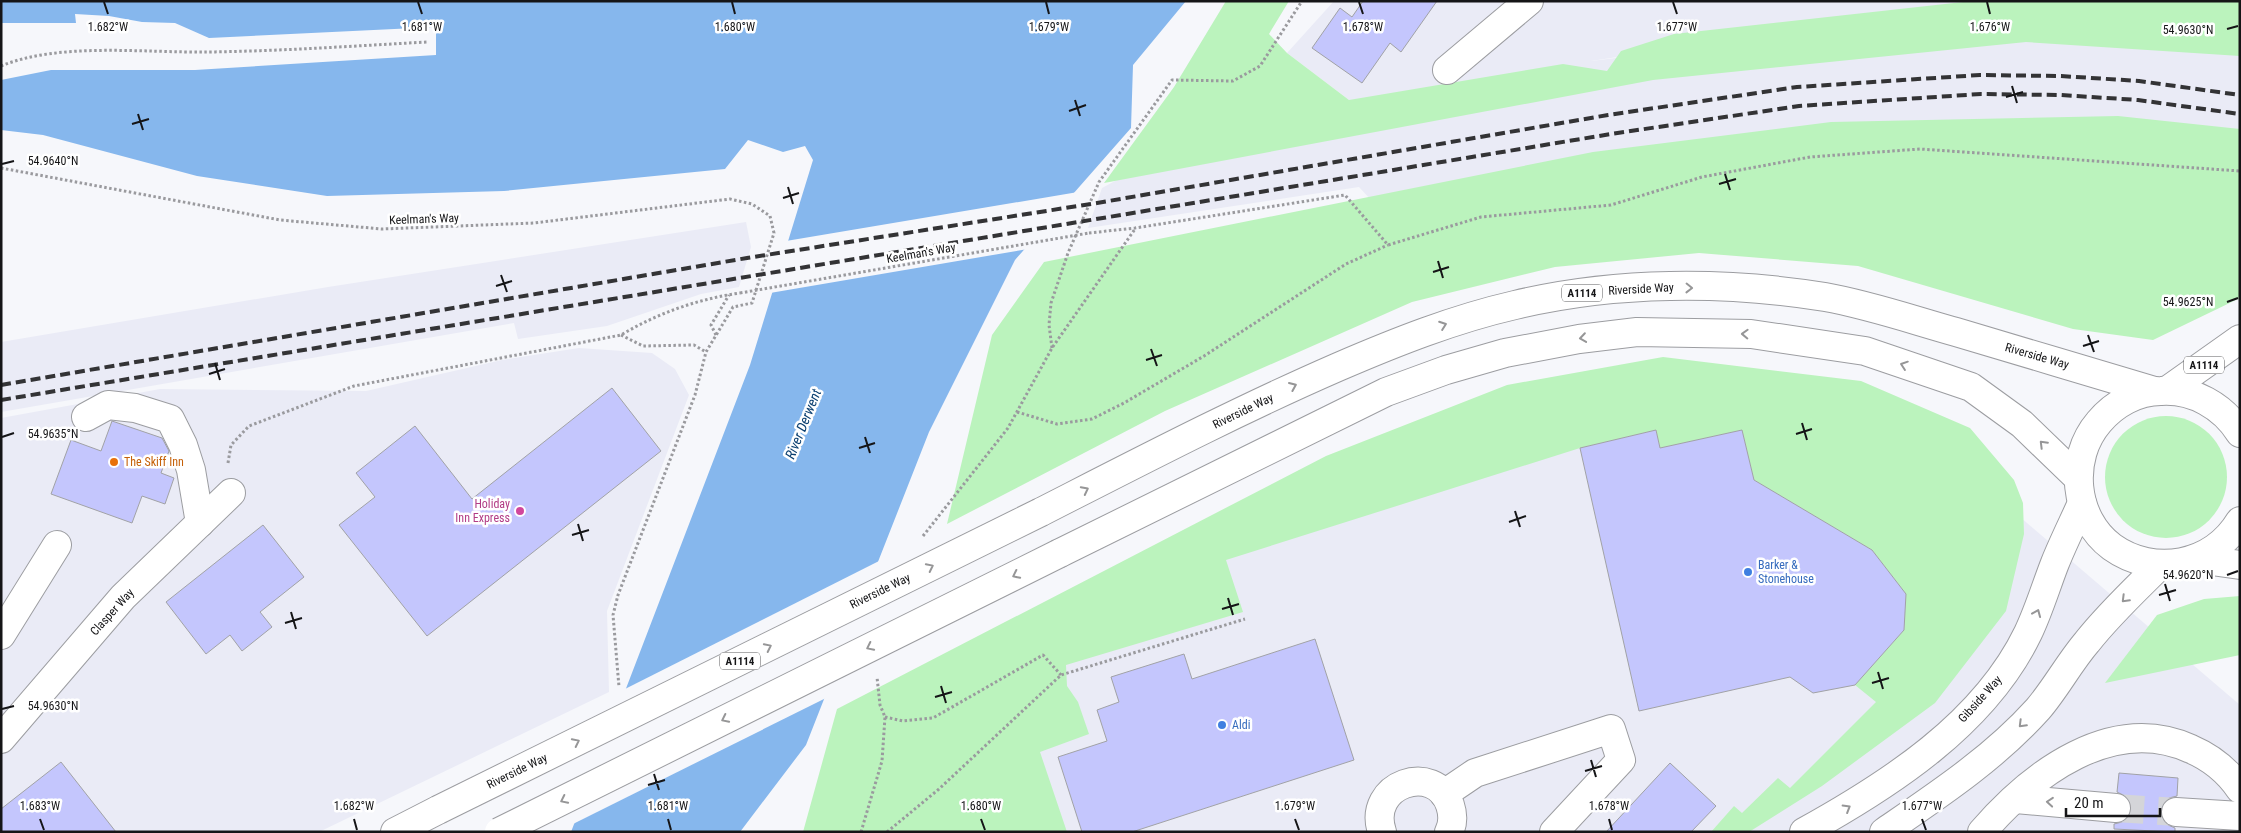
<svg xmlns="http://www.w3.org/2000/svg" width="2241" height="833" font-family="'Roboto Condensed',sans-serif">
<rect width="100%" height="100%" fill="#f6f7fb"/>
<g fill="#eaebf6">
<polygon points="1334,1 1989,1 1591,61 2084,1 2240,4 2240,165 1397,228 1359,187 1088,228 1102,188 1208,131 1349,100 1287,53"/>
<polygon points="746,222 751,247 739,287 701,294 607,326 518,339 514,323 1,412 1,342 328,287"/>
<polygon points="579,348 652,353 675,369 689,395 607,611 609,692 319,832 1,832 1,418 160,389 366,391 502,360"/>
<polygon points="1627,405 1923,434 2240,705 2240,832 881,832 896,680"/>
</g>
<g fill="#bbf3bd">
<polygon points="1226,1 1289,1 1269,34 1287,53 1349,100 1563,64 1607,71 1621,51 1674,34 1972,1 2240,1 2240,56 2026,42 1653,80 1104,183 1174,87"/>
<polygon points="2118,116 2240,129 2240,298 2153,340 2073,329 1858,266 1699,253 1555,267 1412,302 1165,411 947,524 992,335 1044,262 1593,152 1831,122"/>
<polygon points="1663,357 1861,381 1970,428 2014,480 2023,503 2024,534 2006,611 1935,703 1822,786 1749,832 1711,832 1734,806 1742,813 1778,778 1790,788 1876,702 1855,685 1904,630 1906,594 1872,550 1754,480 1742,430 1660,448 1656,430 1580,448 1226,560 1243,612 1066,665 1067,686 1078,702 1089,734 1040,752 1067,832 803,832 837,709 1326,456 1507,385"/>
<circle cx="2166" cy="477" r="61"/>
<polygon points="2240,596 2240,655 2105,683 2157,615 2204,599"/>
</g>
<polygon fill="#86b7ed" points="1,1 1186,1 1133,65 1131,128 1015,260 929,432 806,745 740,832 571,832 750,365 813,160 805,146 783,152 748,140 725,169 504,191 327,196 197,176 43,135 1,130"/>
<g fill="#f6f7fb">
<polygon points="75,14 109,16 142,22 175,23 209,38 436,27 436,55 195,70 51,70 1,80 1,23 76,23"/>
<polygon points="1078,192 1028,249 770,293 786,241"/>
<polygon points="883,559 828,697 571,825 623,690"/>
</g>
<g fill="#c4c6fd" stroke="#a1a2a6">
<polygon points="1363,1 1437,1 1401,52 1390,43 1362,83 1312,48 1340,8 1352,17"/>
<polygon points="612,388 661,451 427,636 339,525 375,497 356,473 415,426 472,499"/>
<polygon points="112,421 162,438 169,451 161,473 174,478 165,504 142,496 132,523 51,494 71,440 101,451"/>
<polygon points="1656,430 1660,448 1742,430 1754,480 1872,550 1906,594 1904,630 1855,685 1813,693 1790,677 1639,711 1580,448"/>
<polygon points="263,525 304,577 260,612 272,627 242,651 230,635 206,654 166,602"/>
<polygon points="1315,639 1354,760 1132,832 1082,832 1058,757 1107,741 1097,710 1119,702 1111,677 1184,654 1192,679"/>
<polygon points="61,762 116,832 1,832 1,809"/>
<polygon points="1670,763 1716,806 1691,832 1606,832"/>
<polygon points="2119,773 2178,778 2177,796 2169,798 2163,803 2160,811 2162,819 2168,825 2175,828 2175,832 2114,829 2114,824 2122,822 2128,817 2132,809 2130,802 2125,796 2117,792"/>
</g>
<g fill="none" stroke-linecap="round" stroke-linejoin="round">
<polyline stroke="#d4d5d9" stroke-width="28" stroke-dasharray="28 14" stroke-linecap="butt" points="2116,808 2176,812"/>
<defs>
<g id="minor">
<polyline points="1447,70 1529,1"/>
<polyline points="86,417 108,405 135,408 170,419 183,445 191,470 200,523"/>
<polyline points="2197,559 2240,565"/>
<polyline points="1,635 57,545"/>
<polyline points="1,739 123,597 231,493"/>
<polyline points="1444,794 1475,773 1611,729 1621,760 1554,832"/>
<polyline points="2016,799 2116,808"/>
<polyline points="2176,812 2240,816"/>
<path d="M1382,832c-16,-48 53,-71 68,-27 3,9 3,19 -1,27"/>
<path d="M1804,832c85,-47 180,-108 224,-199 11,-23 18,-47 27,-70 8,-20 18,-40 27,-60"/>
<path d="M1884,832c54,-37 110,-74 154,-123 18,-21 31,-46 49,-67 22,-28 48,-52 73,-77"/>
<path d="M1982,832c50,-58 130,-119 209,-83 21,9 36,21 49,40"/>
</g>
<g id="major">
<polyline points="2168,390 2240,339"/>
<path d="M2240,433c-17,-27 -47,-44 -79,-42 -24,0 -47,13 -62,31 -31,36 -26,96 13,125 42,30 101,19 128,-26"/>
<path d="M1041,512c98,-50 196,-101 297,-145 58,-25 116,-48 177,-62 100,-24 210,-24 310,-8 45,8 88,23 131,35 66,20 132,39 198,59"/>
<polyline points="1060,553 1386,392 1446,370 1505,353 1579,339 1637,332 1751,334 1865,351 1971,387 2022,424 2078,478"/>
<polyline points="395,832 438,810"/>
</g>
</defs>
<use href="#minor" stroke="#9c9da1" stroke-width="30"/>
<use href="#major" stroke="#9c9da1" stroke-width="30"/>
<g stroke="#9a9a9e" stroke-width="3" stroke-dasharray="2.5 2.5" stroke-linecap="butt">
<path d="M1,66c58,-24 144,-13 207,-14 73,-1 146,-6 219,-10"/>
<polyline points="1,168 280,220 382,229 534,223 730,199 752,204 770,216 774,233 752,303 733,307 706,352 695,395 618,595 613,615 619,687"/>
<polyline points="1089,233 1135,228 1345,195 1388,245 1481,217 1611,205 1702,177 1810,157 1920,149 2240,171"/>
<polyline points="621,335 643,346 694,345 706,352"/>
<polyline points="716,335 711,325 729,295"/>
<polyline points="1052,348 1049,325 1051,303 1068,253 1099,182 1172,80 1233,81 1260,66 1302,1"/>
<polyline points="1017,412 1057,424 1092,419 1124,403 1204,356 1346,264 1388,245"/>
<path d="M228,463l3,-18 18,-19 105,-40 267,-51c37,-22 77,-36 119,-42"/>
<polyline points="923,536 1008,428 1052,348 1135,229"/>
<polyline points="885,717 903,721 933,718 1043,655 1061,675"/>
<polyline points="861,832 882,761 885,717 880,705 877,677"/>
<polyline points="887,832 939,789 1061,675 1245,619"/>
</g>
<use href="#minor" stroke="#fff" stroke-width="28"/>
<use href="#major" stroke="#fff" stroke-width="28"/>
<g stroke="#333335" stroke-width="4" stroke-dasharray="10 5" stroke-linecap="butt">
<polyline points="1,385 747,258 1097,203 1608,115 1797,87 1980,75 2061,76 2139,81 2240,95"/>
<polyline points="1,400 1611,134 1799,106 1981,94 2061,95 2138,100 2240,114"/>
</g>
<defs>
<g id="major-bridge">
<polyline points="438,810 1041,512"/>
<polyline points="499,832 1060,553"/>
</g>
</defs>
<use href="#major-bridge" stroke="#9c9da1" stroke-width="30" stroke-linecap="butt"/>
<polyline stroke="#9a9a9e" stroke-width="3" stroke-dasharray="2.5 2.5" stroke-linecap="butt" points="740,293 1089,233"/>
<use href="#major-bridge" stroke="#fff" stroke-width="28"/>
</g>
<defs><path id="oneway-chevron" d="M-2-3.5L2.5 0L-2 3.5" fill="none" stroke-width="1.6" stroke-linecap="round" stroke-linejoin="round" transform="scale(1.25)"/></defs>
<g stroke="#969697">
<use href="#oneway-chevron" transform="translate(1689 288) rotate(1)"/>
<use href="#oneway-chevron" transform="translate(1443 325) rotate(-20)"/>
<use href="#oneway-chevron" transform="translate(1745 334) rotate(-178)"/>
<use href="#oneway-chevron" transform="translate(1583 338) rotate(172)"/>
<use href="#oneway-chevron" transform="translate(1904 365) rotate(-161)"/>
<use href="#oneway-chevron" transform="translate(1293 386) rotate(-23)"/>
<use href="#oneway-chevron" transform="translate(2043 444) rotate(-135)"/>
<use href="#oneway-chevron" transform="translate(1085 490) rotate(-27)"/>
<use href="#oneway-chevron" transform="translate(930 567) rotate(-26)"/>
<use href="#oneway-chevron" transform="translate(1016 575) rotate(154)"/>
<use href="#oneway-chevron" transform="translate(2125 599) rotate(135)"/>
<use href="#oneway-chevron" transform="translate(2037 613) rotate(-67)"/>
<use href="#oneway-chevron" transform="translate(768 647) rotate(-26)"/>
<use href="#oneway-chevron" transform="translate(870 647) rotate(154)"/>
<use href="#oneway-chevron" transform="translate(725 719) rotate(154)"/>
<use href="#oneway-chevron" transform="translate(2022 724) rotate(135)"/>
<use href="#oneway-chevron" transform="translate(576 742) rotate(-26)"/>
<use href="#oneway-chevron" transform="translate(564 800) rotate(154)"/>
<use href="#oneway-chevron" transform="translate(2050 802) rotate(-175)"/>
<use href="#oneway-chevron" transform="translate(1847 808) rotate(-31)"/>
</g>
<path fill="none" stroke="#151517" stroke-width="2" d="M104,2l4,12M418,2l4,12M732,2l3,12M1046,2l3,12M1359,2l4,12M1673,2l4,12M1987,2l3,12M2227,29l11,-3M2012,86l5,17M2006,97l17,-5M1075,100l5,16M1069,111l17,-6M138,114l5,16M132,124l17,-5M2,164l12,-3M1725,174l5,16M1719,184l17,-5M788,187l5,17M783,198l16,-5M1438,261l5,17M1433,272l16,-5M501,275l6,17M496,286l16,-5M2227,302l11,-4M2088,335l6,17M2083,346l16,-5M1151,349l6,17M1146,360l16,-5M215,363l5,17M209,374l16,-5M1802,423l5,17M1796,434l16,-5M2,437l12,-4M865,437l5,16M859,448l16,-5M1515,511l5,16M1509,522l17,-6M578,524l5,17M572,535l17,-5M2227,575l11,-4M2165,584l5,17M2159,595l17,-5M1228,598l5,17M1222,609l17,-5M291,612l5,17M285,623l17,-5M1878,672l5,17M1872,683l17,-5M941,686l5,17M935,697l17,-5M2,709l12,-3M1591,760l5,17M1585,771l17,-5M654,774l5,16M648,785l17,-5M40,819l4,11M354,819l3,11M668,819l3,11M981,819l4,11M1295,819l4,11M1609,819l3,11M1922,819l4,11"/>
<circle fill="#e8710a" stroke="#fff" stroke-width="2" cx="114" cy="462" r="5"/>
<circle fill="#d1479c" stroke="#fff" stroke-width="2" cx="520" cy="511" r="5"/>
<g fill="#3f7fe0" stroke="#fff" stroke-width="2">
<circle cx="1748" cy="572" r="5"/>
<circle cx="1222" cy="725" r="5"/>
</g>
<g text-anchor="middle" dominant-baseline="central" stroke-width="5" stroke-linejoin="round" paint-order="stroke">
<g fill="#fff" stroke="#5b5b5d" stroke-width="1">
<rect x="1562" y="284.5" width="40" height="17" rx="4"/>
<rect x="2184" y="356.5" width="40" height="17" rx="4"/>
<rect x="720" y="652.5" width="40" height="17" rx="4"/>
</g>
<g font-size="11" font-weight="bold" fill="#151517">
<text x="1582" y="293">A1114</text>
<text x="2204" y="365">A1114</text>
<text x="740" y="661">A1114</text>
</g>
<g font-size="12" fill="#151517" stroke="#fff">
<text transform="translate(424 219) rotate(-2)">Keelman's Way</text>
<text transform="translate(921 253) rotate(-10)">Keelman's Way</text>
<text transform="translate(1641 289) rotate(-3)">Riverside Way</text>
<text transform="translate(2037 356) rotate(16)">Riverside Way</text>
<text transform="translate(1243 411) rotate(-26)">Riverside Way</text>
<text transform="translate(880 591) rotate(-26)">Riverside Way</text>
<text transform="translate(112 612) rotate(-48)">Clasper Way</text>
<text transform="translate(1980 699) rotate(-48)">Gibside Way</text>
<text transform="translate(517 771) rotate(-26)">Riverside Way</text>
</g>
<g font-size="12" fill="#c56008" stroke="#fff" text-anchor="start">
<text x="124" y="462">The Skiff Inn</text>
</g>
<g font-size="12" fill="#b23c85" stroke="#fff" text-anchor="end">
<text x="510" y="504">Holiday<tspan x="510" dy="14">Inn Express</tspan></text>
</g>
<g font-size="12" fill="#366cbe" stroke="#fff" text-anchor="start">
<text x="1758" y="565">Barker &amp;<tspan x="1758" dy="14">Stonehouse</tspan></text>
<text x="1232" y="725">Aldi</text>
</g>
<g font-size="14" font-style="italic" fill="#0c4071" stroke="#fff">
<text transform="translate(803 424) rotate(-68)">River Derwent</text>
</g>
</g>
<g font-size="12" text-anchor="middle" fill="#151517" stroke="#fff" stroke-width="5" stroke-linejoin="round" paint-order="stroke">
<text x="108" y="31">1.682°W</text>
<text x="422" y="31">1.681°W</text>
<text x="735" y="31">1.680°W</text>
<text x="1049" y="31">1.679°W</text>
<text x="1363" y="31">1.678°W</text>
<text x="1677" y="31">1.677°W</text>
<text x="1990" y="31">1.676°W</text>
<text x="2188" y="34">54.9630°N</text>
<text x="53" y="165">54.9640°N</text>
<text x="2188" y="306">54.9625°N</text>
<text x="53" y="438">54.9635°N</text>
<text x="2188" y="579">54.9620°N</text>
<text x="53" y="710">54.9630°N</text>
<text x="40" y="810">1.683°W</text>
<text x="354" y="810">1.682°W</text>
<text x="668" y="810">1.681°W</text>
<text x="981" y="810">1.680°W</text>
<text x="1295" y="810">1.679°W</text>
<text x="1609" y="810">1.678°W</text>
<text x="1922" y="810">1.677°W</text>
</g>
<rect width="2241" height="833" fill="none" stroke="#151517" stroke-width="5"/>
<path d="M2066 808v8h94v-8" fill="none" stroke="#151517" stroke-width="2.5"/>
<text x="2074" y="808" font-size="15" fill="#151517" stroke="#ffffff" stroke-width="4" paint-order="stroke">20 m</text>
</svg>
